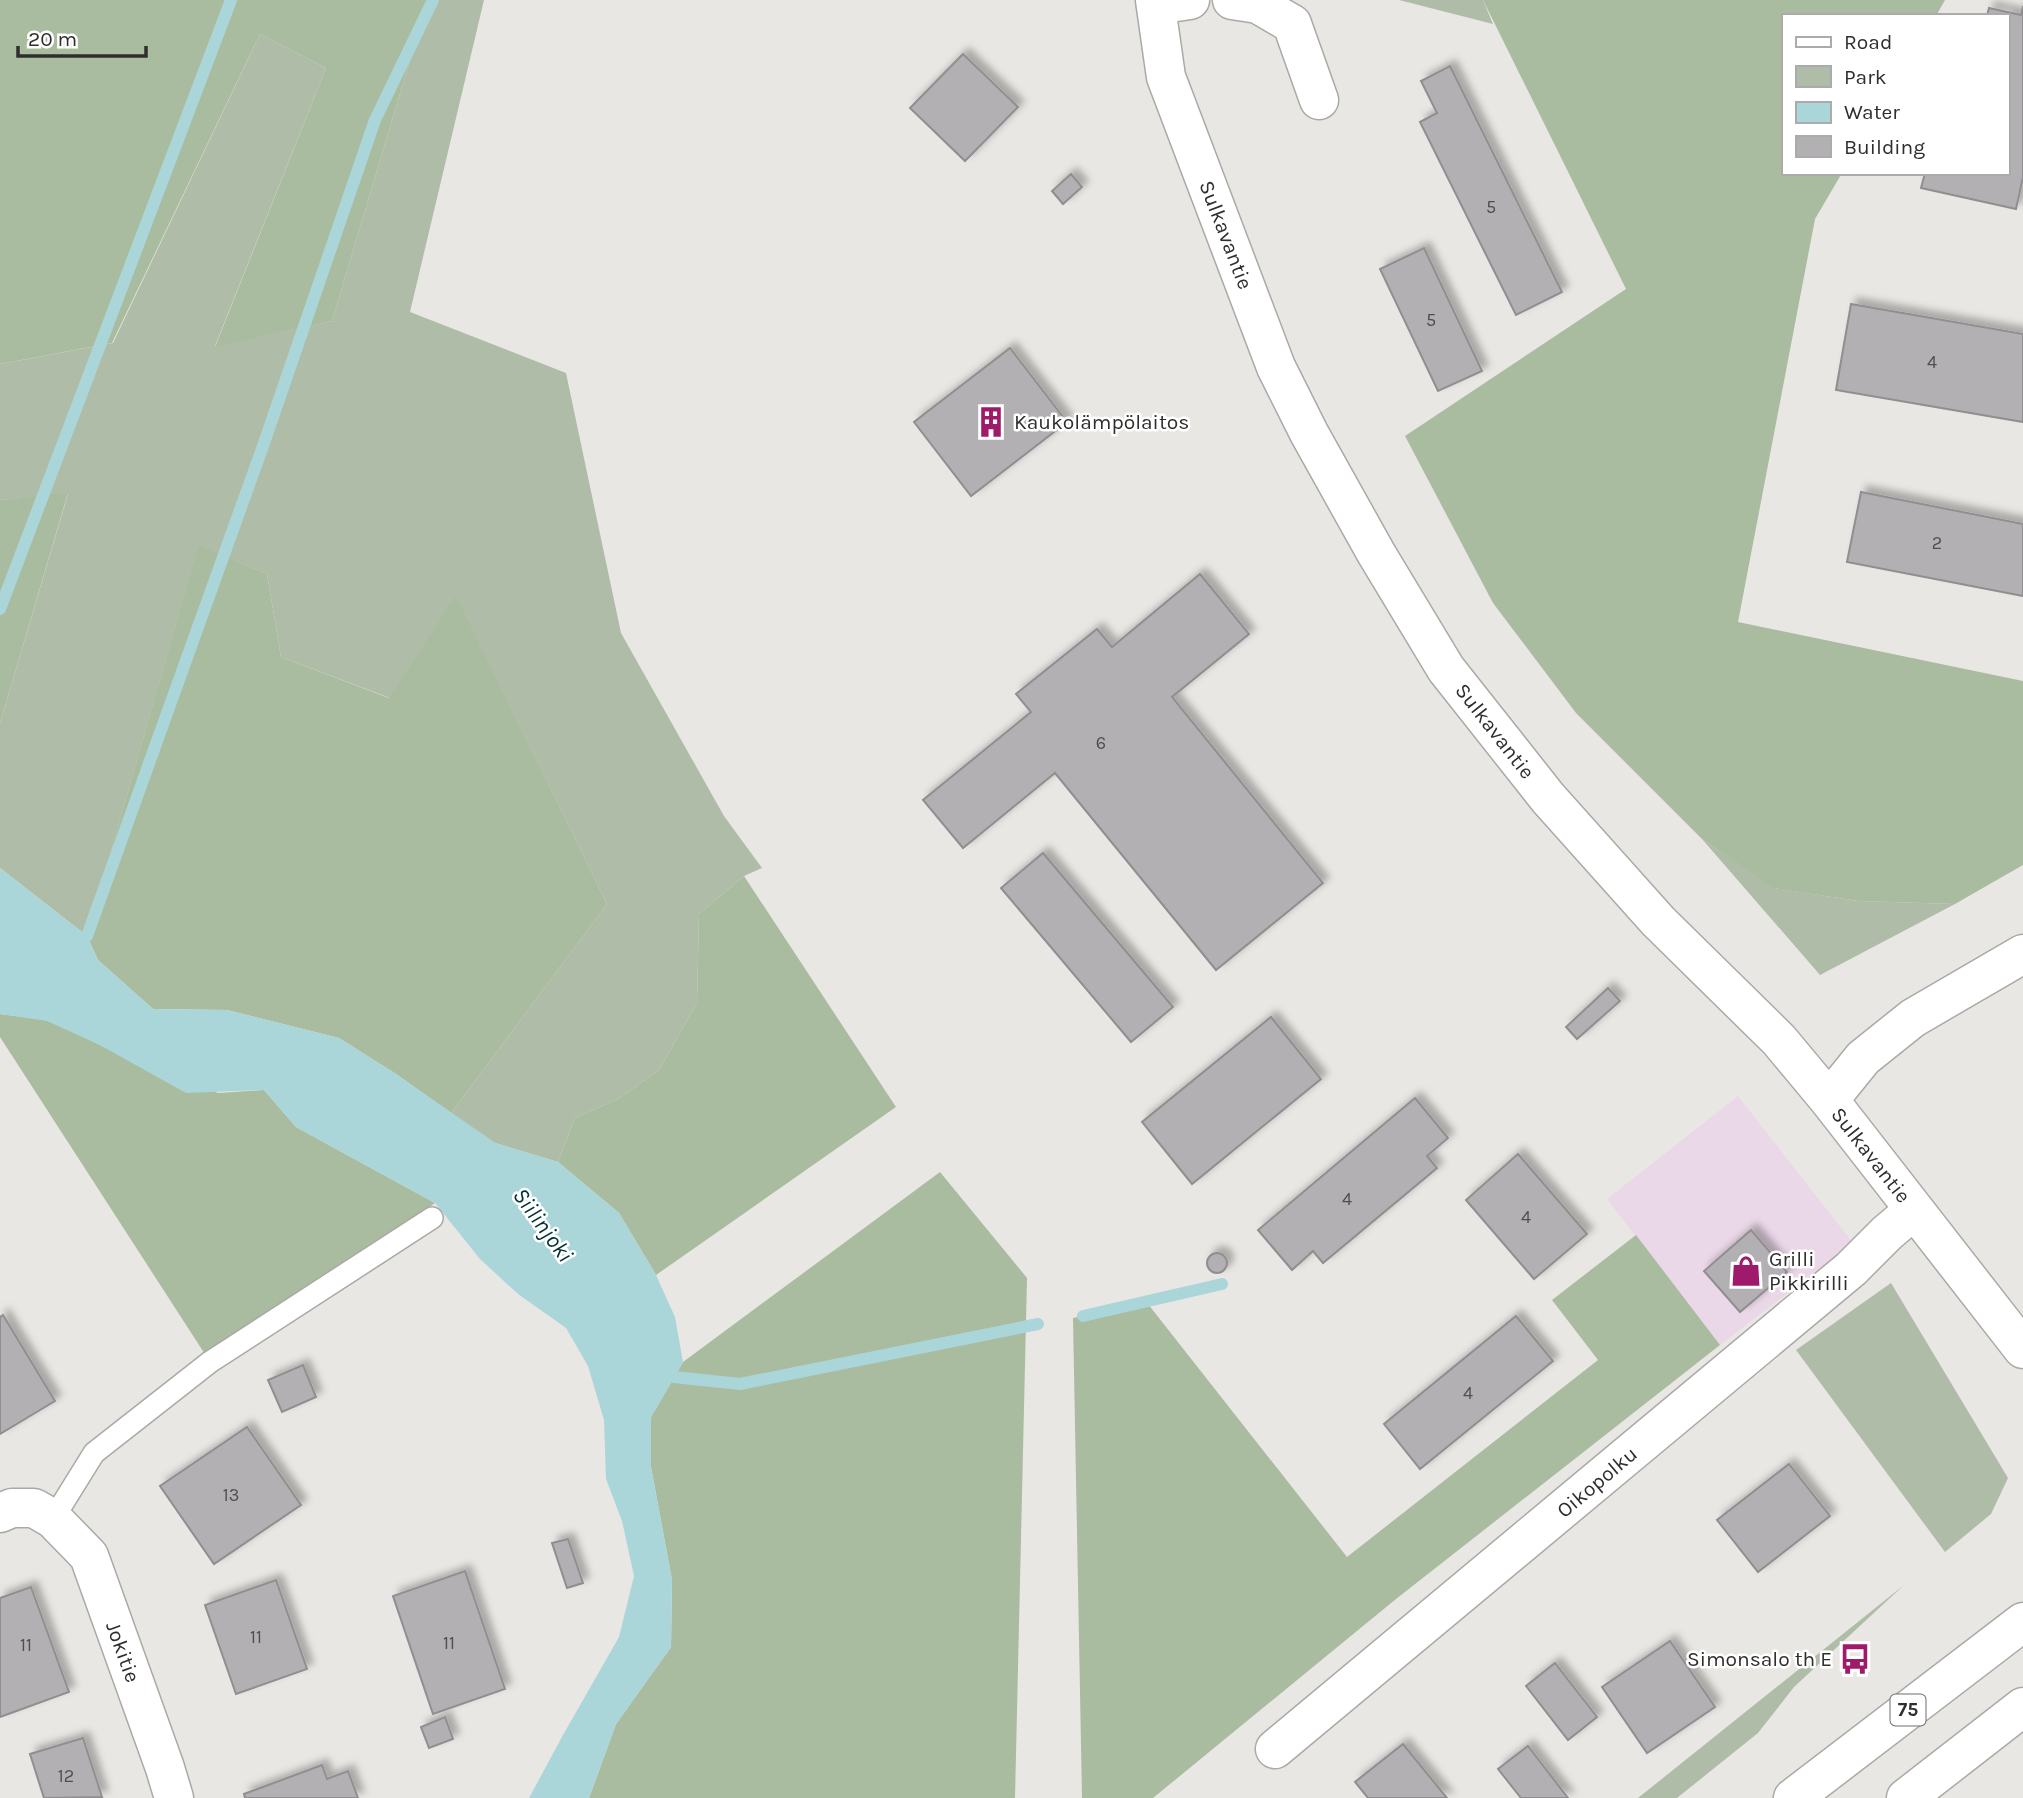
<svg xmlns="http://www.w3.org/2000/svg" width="2023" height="1798" font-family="Karla,sans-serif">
<defs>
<filter id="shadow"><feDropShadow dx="6" dy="-6" stdDeviation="3.5" flood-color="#0004"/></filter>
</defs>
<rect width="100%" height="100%" fill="#e9e7e3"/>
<polygon fill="#ead7e7" points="1738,1096 1853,1243 1720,1345 1607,1199"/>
<g fill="#afbda8">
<polygon points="428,0 484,0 410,312 566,373 621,633 724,816 762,868 744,876 699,914 697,1003 659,1070 618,1099 575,1118 558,1162 495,1143 451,1113 607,904 456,596 390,698 281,657 267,574 198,546 87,936 0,868 0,723 68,494 0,500 0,364 113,343 260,34 326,68 215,346 332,321"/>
<polygon points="1399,0 1483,0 1493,24"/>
<polygon points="1702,839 1774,888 1858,901 1955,904 1820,975"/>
<polygon points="1891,1283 2008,1478 1991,1514 1945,1552 1796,1350"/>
<polygon points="1904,1585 1794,1687 1758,1733 1677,1798 1638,1798"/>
</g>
<g fill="#a9bc9f">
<polygon points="0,0 428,0 332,321 215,347 326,68 260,34 112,343 0,364"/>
<polygon points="1483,0 1945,0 1936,16 1783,16 1783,173 1842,173 1815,219 1738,622 2023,681 2023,865 1955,904 1858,901 1773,888 1702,839 1576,713 1493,603 1405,436 1626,289"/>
<polygon points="68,493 0,723 0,500"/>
<polygon points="198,545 267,574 281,657 389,698 456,595 607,904 451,1113 396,1074 339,1038 227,1010 153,1009 98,960 87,936"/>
<polygon points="744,876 896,1107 656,1275 619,1213 558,1162 575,1118 618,1099 659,1070 697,1003 699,914"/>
<polygon points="0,1014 47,1020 98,1044 218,1093 264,1090 296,1127 435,1203 210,1362 0,1037"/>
<polygon points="940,1172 1027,1278 1015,1798 589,1798 616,1724 671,1647 672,1580 651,1467 651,1417 683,1362"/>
<polygon points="1636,1235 1720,1345 1396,1599 1153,1798 1082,1798 1073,1318 1148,1304 1347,1557 1598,1360 1552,1300"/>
</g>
<polygon fill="#aad6da" points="0,868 87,936 98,960 153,1009 227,1010 339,1038 396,1074 495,1143 558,1162 619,1213 656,1275 675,1317 683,1362 651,1417 651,1467 672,1580 671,1647 616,1724 589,1798 529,1798 563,1735 619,1637 634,1576 622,1521 606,1479 604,1420 588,1366 566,1328 518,1294 480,1259 435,1203 296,1127 264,1090 186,1093 98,1044 47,1021 0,1014"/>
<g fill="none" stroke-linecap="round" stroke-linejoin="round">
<g stroke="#aad6da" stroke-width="12">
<polyline points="0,609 231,0"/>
<polyline points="77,948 87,936 263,446 375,120 433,0"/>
<polyline points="1083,1316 1222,1284"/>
<polyline points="674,1377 740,1384 1038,1324"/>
</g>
</g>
<g fill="#b3b0b3" stroke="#918e91" stroke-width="2" filter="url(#shadow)">
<polygon points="2023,6 2023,177 2016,209 1921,188 1925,173 2007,173 2007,16 1987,16 1989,8 2021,15"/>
<polygon points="963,54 1018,107 965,161 910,108"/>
<polygon points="1450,66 1562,292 1516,315 1420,122 1437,113 1421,81"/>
<polygon points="1071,174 1082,187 1063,204 1052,191"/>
<polygon points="1424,248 1482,371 1438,391 1380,269"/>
<polygon points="1851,304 2023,334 2023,422 1836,390"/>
<polygon points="1010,348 1067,422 971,496 914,422"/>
<polygon points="1861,492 2023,524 2023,596 1847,562"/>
<polygon points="1200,574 1249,634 1172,697 1323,883 1216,970 1055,773 963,848 923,800 1031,712 1016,694 1097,629 1112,647"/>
<polygon points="1043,853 1173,1007 1131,1042 1001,888"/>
<polygon points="1608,988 1620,1001 1577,1039 1566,1027"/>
<polygon points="1271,1017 1321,1079 1192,1184 1142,1122"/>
<polygon points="1415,1098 1448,1138 1427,1156 1437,1168 1323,1263 1313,1251 1292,1270 1258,1230"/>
<polygon points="1518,1154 1587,1234 1534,1279 1466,1200"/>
<polygon points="1751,1230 1787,1272 1740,1312 1704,1271"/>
<circle cx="1217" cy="1263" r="10"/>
<polygon points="3,1315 55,1401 0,1434 0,1317"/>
<polygon points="1516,1316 1553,1361 1420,1469 1384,1424"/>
<polygon points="303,1365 316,1397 282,1412 268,1380"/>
<polygon points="247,1427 301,1505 214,1564 160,1486"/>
<polygon points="1789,1464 1830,1516 1758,1572 1717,1520"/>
<polygon points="568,1539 583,1583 567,1588 552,1543"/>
<polygon points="465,1571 505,1689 433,1714 393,1596"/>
<polygon points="276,1580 307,1669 236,1694 205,1605"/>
<polygon points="31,1587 69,1692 0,1717 0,1598"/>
<polygon points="1670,1641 1715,1707 1647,1753 1602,1687"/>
<polygon points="1555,1663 1597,1717 1568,1740 1526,1686"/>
<polygon points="445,1717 453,1739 429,1748 421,1727"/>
<polygon points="83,1738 102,1797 44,1798 30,1754"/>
<polygon points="1403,1744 1447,1798 1368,1798 1355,1782"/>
<polygon points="1528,1746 1568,1798 1521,1798 1498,1769"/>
<polygon points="322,1765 327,1779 348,1771 358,1798 245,1798 244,1794"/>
</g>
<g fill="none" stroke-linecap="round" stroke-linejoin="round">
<defs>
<polyline id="service" points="53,1519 94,1453 210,1362 432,1218"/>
<g id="minor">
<polyline points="1155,0 1166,77 1276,367 1309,433 1376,553 1446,669 1548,798 1658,921 1779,1040 1829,1100"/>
<polyline points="1232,0 1258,4 1292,24 1319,100"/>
<polyline points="1156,5 1190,0"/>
<polyline points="0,1513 12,1508 34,1508 53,1519 89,1556 165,1768 174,1798"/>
<polyline points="1275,1749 1851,1269 1887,1233 1914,1210"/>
</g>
<polyline id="tertiary" points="2023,954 1913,1018 1863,1058 1829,1100 2023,1349"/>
<g id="primary">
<polyline points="1793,1798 2023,1622"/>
<polyline points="1906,1798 2023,1707"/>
</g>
</defs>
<use href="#service" stroke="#aba9a5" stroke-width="24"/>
<use href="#minor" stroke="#aba9a5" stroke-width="41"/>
<use href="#tertiary" stroke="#aba9a5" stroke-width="41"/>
<use href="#primary" stroke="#aba9a5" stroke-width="41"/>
<use href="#service" stroke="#fff" stroke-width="21"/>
<use href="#minor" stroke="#fff" stroke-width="38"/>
<use href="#tertiary" stroke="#fff" stroke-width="38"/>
<use href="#primary" stroke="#fff" stroke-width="38"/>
</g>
<defs>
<symbol id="building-bare" viewBox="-9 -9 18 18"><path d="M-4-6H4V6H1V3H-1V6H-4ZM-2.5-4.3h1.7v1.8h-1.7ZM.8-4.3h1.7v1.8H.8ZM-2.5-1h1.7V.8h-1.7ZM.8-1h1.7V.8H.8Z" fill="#9f1a6a" stroke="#fff" stroke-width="2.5" paint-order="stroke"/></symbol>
<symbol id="shop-bare" viewBox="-9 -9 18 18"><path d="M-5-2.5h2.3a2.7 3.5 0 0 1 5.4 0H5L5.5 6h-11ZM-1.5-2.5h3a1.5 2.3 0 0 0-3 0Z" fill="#9f1a6a" stroke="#fff" stroke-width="2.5" paint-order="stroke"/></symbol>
<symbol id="bus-bare" viewBox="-9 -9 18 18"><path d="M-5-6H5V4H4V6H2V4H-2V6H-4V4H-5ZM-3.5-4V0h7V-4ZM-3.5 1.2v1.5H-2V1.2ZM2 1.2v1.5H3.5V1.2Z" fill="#9f1a6a" stroke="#fff" stroke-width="2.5" paint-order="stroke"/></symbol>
</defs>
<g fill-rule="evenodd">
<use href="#building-bare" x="969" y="400" width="44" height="44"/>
<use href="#shop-bare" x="1724" y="1249" width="44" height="44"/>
<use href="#bus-bare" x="1833" y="1637" width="44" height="44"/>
</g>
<g text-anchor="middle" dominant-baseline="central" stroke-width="5" stroke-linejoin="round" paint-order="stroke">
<g font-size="18" fill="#504e4e">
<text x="1491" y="207">5</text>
<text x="1431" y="320">5</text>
<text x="1932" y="362">4</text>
<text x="1937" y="543">2</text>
<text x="1101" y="743">6</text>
<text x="1347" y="1199">4</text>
<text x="1526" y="1217">4</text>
<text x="1468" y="1393">4</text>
<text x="231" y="1495">13</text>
<text x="256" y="1637">11</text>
<text x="449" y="1643">11</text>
<text x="26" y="1645">11</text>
<text x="66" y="1776">12</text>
</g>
<rect fill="#fff" stroke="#6d6d6c" stroke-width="2" x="1890.5" y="1694.5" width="35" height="31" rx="5"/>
<g font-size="19" font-weight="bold" fill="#2f2e2d">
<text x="1908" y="1710">75</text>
</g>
<g font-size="21" fill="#2f2e2d" stroke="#fff">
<text transform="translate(1226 235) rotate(69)">Sulkavantie</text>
<text transform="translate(1495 731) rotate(52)">Sulkavantie</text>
<text transform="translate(1871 1155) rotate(52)">Sulkavantie</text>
<text transform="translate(1597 1482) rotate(-40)">Oikopolku</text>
<text transform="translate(123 1652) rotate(70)">Jokitie</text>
</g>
<g font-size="21" fill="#2f2e2d" stroke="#fff" text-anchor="start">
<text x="1014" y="422">Kaukolämpölaitos</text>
<text x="1769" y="1259">Grilli<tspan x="1769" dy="24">Pikkirilli</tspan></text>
<text x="1832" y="1659" text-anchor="end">Simonsalo th E</text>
</g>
<g font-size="23" font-style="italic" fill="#033034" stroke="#fff">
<text transform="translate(543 1225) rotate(54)">Siilinjoki</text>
</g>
</g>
<rect x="1782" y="14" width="228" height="161" fill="#ffffff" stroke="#acabab" stroke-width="2"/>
<rect x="1796" y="37" width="35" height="10" fill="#ffffff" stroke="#acabab" stroke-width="2"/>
<text x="1844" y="49" font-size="21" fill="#2f2e2d">Road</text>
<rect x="1796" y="66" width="35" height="21" fill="#afbda8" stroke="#acabab" stroke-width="2"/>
<text x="1844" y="84" font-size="21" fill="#2f2e2d">Park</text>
<rect x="1796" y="102" width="35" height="21" fill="#aad6da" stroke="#acabab" stroke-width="2"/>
<text x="1844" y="119" font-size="21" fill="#2f2e2d">Water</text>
<rect x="1796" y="136" width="35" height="21" fill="#b3b0b3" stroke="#acabab" stroke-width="2"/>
<text x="1844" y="154" font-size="21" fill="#2f2e2d">Building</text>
<path d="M18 46v10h128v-10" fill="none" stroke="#2f2e2d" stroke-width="3.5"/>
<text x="28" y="46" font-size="21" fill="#2f2e2d" stroke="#ffffff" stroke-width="5" paint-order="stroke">20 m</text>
</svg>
